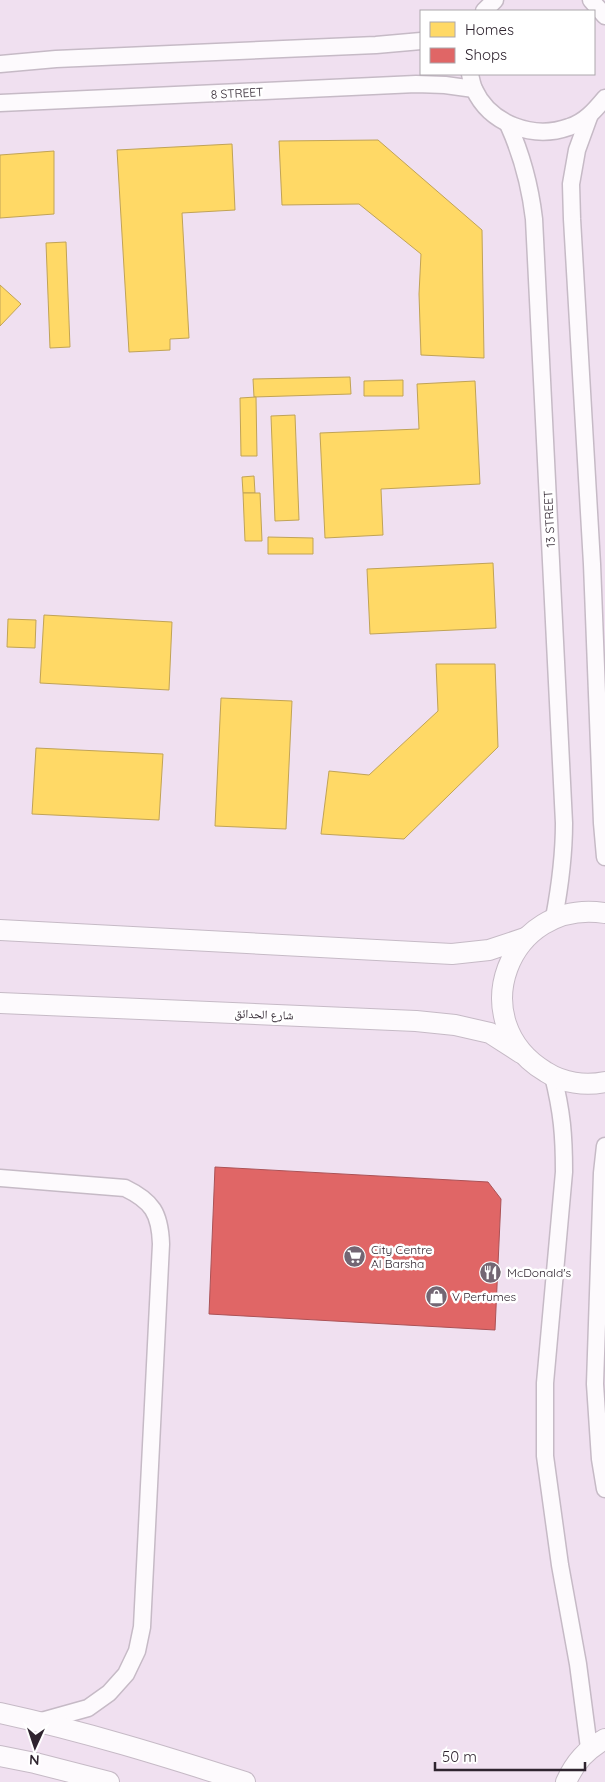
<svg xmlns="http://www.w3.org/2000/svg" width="605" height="1782" font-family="Quicksand,'Noto Naskh Arabic',sans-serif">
<rect width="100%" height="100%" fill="#f0e0f0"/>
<g fill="#ffd966" stroke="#c1a356">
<polygon points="378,140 482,230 484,358 421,355 419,294 421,254 359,204 282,205 279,141"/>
<polygon points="232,144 235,210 182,213 189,338 170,339 170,350 129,352 117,150"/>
<polygon points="54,151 54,214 0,218 0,155"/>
<polygon points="66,242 70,347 50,348 46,243"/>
<polygon points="0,285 21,304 0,326"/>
<polygon points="350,377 351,394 254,397 253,379"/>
<polygon points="403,380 403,396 364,396 364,381"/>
<polygon points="475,381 480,484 381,489 383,535 325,538 320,433 419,429 417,384"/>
<polygon points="256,397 257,456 241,456 240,398"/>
<polygon points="295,415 299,520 275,521 271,416"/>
<polygon points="254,476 255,493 243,493 242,477"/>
<polygon points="243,493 260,493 262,541 245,541"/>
<polygon points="268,537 313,538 313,554 268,554"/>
<polygon points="493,563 496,628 370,634 367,569"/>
<polygon points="44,615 172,622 169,690 40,683"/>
<polygon points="8,619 36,620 35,648 7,647"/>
<polygon points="436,664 495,664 498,747 404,839 321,834 329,771 369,775 438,711"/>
<polygon points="221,698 292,701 286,829 215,826"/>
<polygon points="36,748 163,754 159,820 32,814"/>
</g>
<polygon fill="#e06666" stroke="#ab5256" points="215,1167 488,1182 501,1199 495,1330 209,1314"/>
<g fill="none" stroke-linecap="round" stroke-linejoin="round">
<defs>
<g id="minor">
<polyline points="591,0 605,16"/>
<polyline points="484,11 495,0"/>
<polyline points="0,64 56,59 376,45 421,41"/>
<path d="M470,74c1,5 2,10 4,15 16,35 59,51 95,38 16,-5 26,-17 36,-29"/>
<polyline points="0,103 416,84 445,85 474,89"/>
<polyline points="589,117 577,150 571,184 572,219 592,564 602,823 605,857"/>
<path d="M508,124c14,31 22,61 26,95l30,604c0,33 -4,63 -10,95"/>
<path d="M553,1076c9,36 11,59 11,96l-19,211v73l15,109 18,99 11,84"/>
<polyline points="605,1146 602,1173 595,1384 600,1459 605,1489"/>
<path d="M0,1178l125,10c27,13 35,25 36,56l-19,383 -5,24 -11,23 -17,19 -21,15 -50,14"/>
</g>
<g id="tertiary">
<path d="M605,913c-97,-15 -143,109 -59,159 17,11 39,14 59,10"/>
<polyline points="0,930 452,954 489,950 525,938"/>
<polyline points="0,1003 416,1021 455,1025 490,1033 521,1053"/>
<path d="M0,1713c83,18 164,43 245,69"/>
<polyline points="0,1756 35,1763 109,1782"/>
<path d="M566,1782c9,-20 20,-32 39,-43"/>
</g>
</defs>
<use href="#minor" stroke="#c6bac6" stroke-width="19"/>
<use href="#tertiary" stroke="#c6bac6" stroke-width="22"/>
<use href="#minor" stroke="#fdfafd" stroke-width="16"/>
<use href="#tertiary" stroke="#fdfafd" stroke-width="20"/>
</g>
<defs>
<symbol id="supermarket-disc" viewBox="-11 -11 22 22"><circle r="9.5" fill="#736673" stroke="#fff"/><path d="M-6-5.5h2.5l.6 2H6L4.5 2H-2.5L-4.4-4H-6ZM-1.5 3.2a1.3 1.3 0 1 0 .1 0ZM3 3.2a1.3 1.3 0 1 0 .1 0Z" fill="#fff"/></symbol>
<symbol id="restaurant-disc" viewBox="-11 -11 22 22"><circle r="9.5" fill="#736673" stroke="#fff"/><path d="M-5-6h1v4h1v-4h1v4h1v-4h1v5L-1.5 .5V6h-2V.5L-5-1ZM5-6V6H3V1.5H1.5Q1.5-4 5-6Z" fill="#fff"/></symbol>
<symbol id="shop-disc" viewBox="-11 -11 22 22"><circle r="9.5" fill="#736673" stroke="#fff"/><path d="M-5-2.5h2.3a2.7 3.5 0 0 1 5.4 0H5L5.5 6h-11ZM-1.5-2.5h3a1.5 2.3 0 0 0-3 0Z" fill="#fff"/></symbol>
</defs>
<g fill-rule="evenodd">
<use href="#supermarket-disc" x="342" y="1244" width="25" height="25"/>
<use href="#restaurant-disc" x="478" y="1260" width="25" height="25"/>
<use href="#shop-disc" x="424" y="1284" width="25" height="25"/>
</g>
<g text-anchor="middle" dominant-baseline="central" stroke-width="5" stroke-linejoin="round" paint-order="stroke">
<g font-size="12" fill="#2f242f" stroke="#fff">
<text transform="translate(237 93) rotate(-3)">8 STREET</text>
<text transform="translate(549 519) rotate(-93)">13 STREET</text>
<text transform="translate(264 1014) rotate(2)">شارع الحدائق</text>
</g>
<g font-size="12" fill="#2f242f" stroke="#fff" text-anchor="start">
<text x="371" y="1249">City Centre<tspan x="371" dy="14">Al Barsha</tspan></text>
<text x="507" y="1272">McDonald's</text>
<text x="452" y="1296">V Perfumes</text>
</g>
</g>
<rect x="420" y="10" width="175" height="65" fill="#ffffff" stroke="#aca7ac"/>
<rect x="430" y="22" width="25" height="15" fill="#ffd966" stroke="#aca7ac"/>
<text x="465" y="35" font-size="15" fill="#2f242f">Homes</text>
<rect x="430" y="48" width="25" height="15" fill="#e06666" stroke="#aca7ac"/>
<text x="465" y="60" font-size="15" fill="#2f242f">Shops</text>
<g transform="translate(35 1747) rotate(183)" stroke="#ffffff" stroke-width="4" paint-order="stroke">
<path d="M0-4L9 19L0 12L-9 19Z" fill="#2f242f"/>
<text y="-8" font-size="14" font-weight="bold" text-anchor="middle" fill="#2f242f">N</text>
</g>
<path d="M435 1762v8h150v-8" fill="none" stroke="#2f242f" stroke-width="2.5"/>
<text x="442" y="1762" font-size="15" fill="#2f242f" stroke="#ffffff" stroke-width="4" paint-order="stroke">50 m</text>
</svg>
